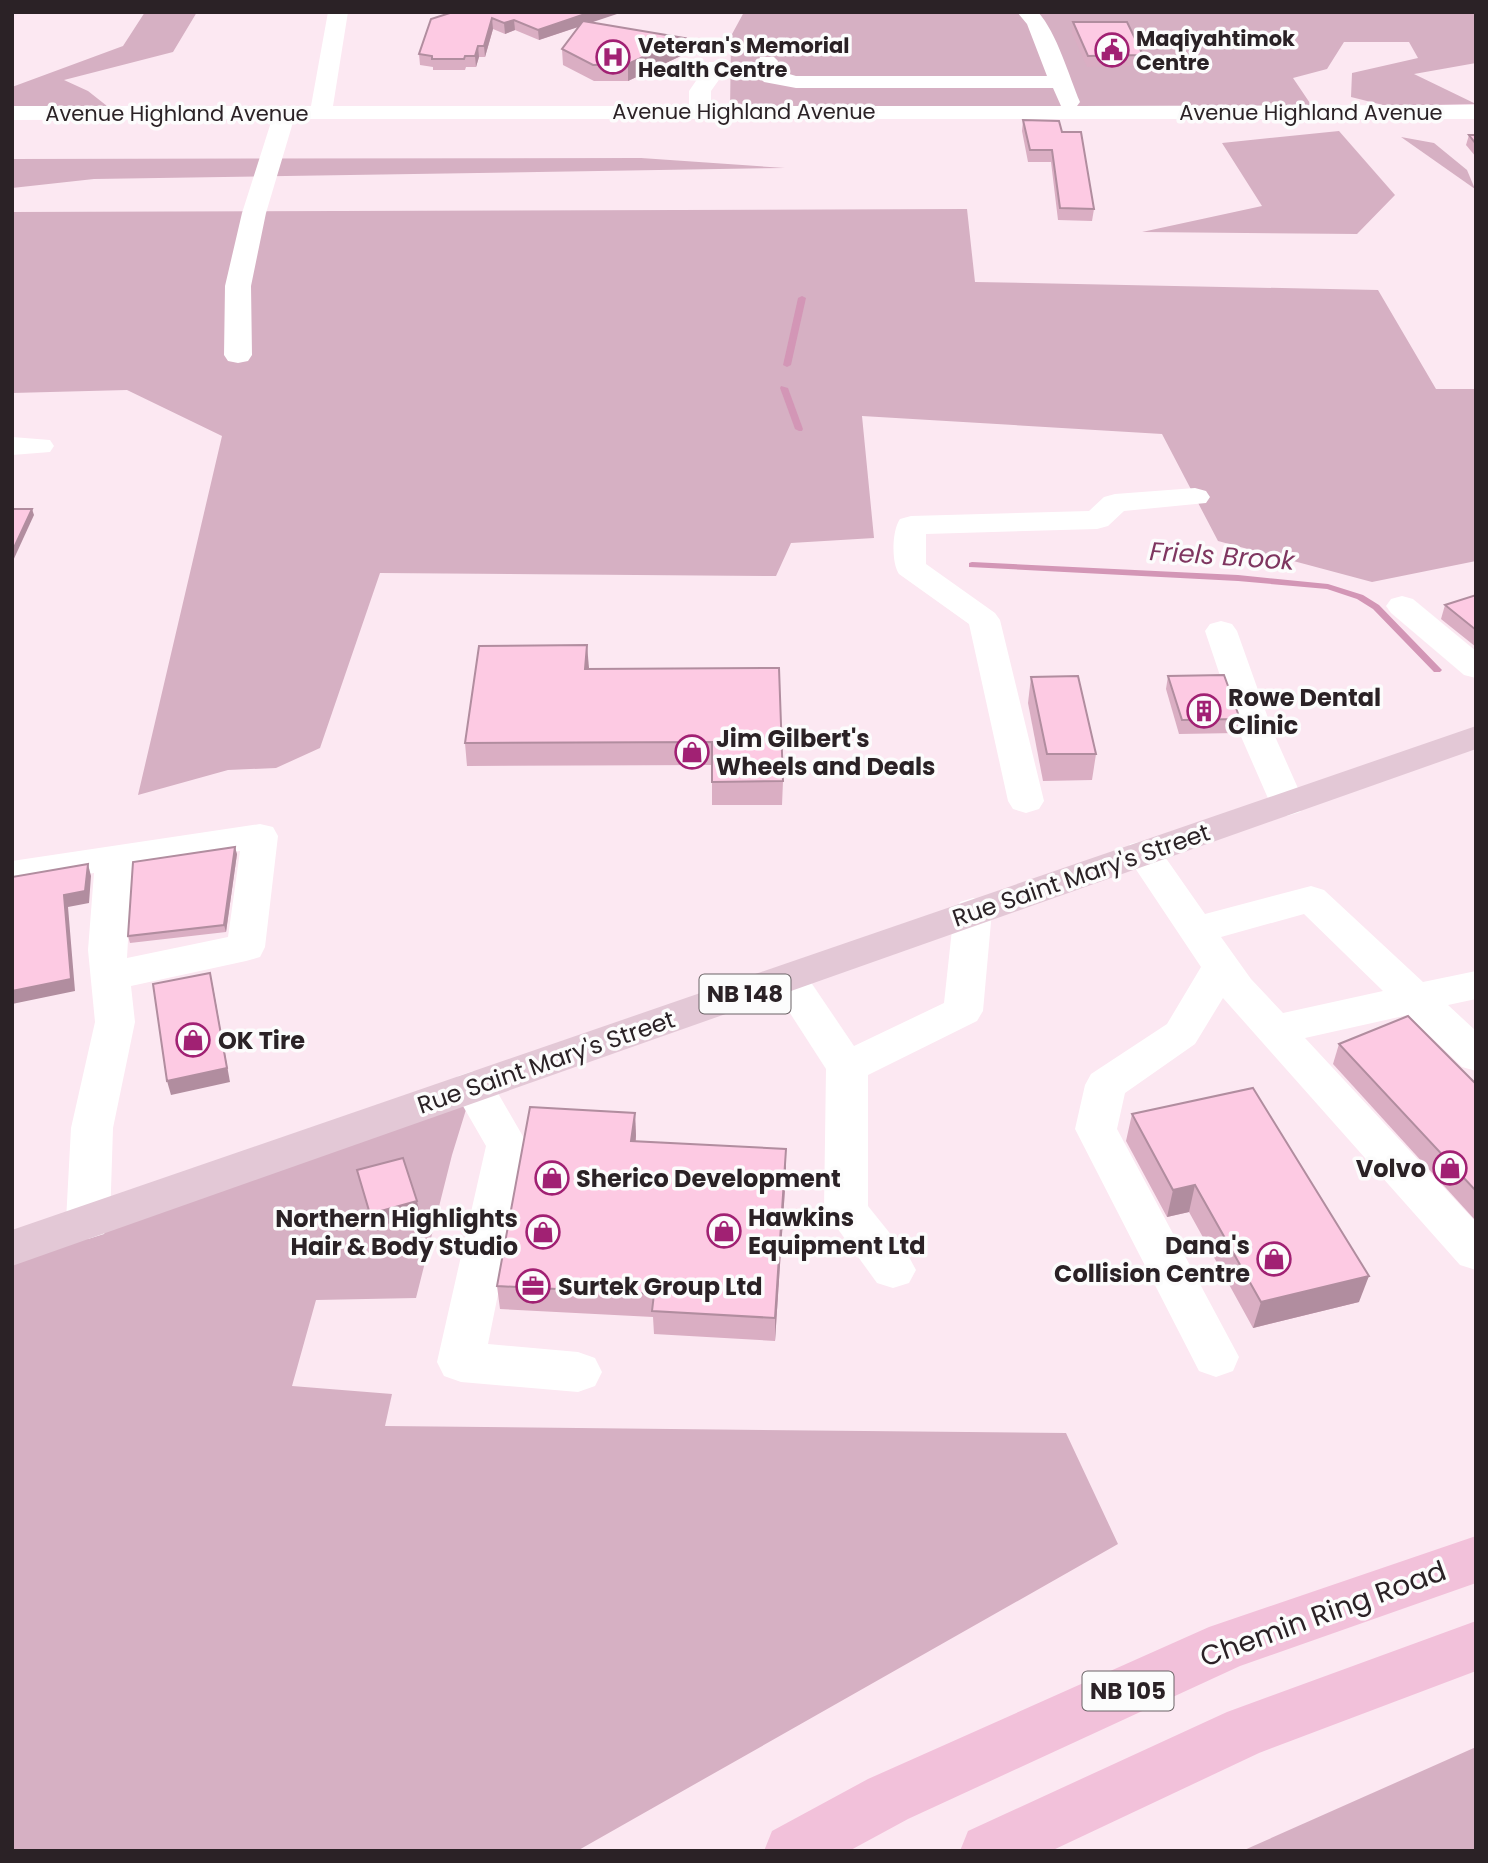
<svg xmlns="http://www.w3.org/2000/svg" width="1488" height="1863" font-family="Poppins,sans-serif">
<rect width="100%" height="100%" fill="#fce8f2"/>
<g fill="#d6b0c3">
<polygon points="145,12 197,12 173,52 64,80 88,91 107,106 12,106 12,87 123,46"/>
<polygon points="744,12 1476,12 1476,63 1414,74 1476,104 1387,106 1351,97 1352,73 1418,58 1409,42 1344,42 1327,69 1293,78 1316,112 730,111 731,36"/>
<polygon points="1339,131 1395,195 1357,234 1142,232 1262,206 1222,143"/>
<polygon points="1401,137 1434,143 1467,170 1475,189"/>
<polygon points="641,158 785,168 94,179 12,188 12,159"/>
<polygon points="967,209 975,282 1378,290 1436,389 1476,389 1476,561 1372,582 1218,541 1162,434 862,416 874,538 791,543 776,576 380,573 320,748 276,768 228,770 138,795 222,436 127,390 12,393 12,212"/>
<polygon points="473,1087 452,1155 416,1298 316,1300 292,1386 392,1394 385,1426 1066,1433 1118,1544 577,1851 12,1851 12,1248"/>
<polygon points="1476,1747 1476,1851 1242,1851"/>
</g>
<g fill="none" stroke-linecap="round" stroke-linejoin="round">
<g fill="#d396b6" fill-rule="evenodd">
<polygon points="802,296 806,298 791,365 787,367 783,365 798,298"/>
<polygon points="781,386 788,388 803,429 802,431 799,431 795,429 780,388"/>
<polygon points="972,562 1238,575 1328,584 1363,595 1379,605 1442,670 1440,672 1434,672 1373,609 1357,599 1327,589 1238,581 969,567 969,563"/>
</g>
<g fill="#fff" fill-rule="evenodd">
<path d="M328,12h20l-15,94h356v-15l20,-29h16l3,5 -17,24v15h350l-8,-18h-257l-32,-6 -10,-10 6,-15h14l4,4 -2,9 20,6h251l-20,-52 -10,-12h21c19,21 31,64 42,90l-3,4 399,-1v14h-1182l-28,94 -15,73 1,69 -4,6 -10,2 -10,-2 -4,-6 1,-69 17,-73 30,-94 -260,1v-14h299z"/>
<polygon points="12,437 50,440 54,446 50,452 12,455"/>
<path d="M1195,488l11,3 4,6 -4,6 -82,8 -16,15 -11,3 -171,5v30l69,49 5,7 44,181 -5,8 -13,4 -13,-4 -5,-8 -39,-177 -70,-50c-8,-12 -7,-44 1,-55l11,-3 178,-5 15,-14 11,-3z"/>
<polygon points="1402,596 1413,599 1476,651 1476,678 1464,675 1391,613 1386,606 1391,599"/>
<polygon points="1221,621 1232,624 1237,631 1273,732 1305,804 1300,812 1287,816 1274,812 1239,732 1205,631 1210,624"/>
<path d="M260,824l13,3 5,9 -13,111 -5,10 -14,4 -115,25 4,36 -22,106 -3,93 -6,13 -16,5 -16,-5 -6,-13 5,-93 24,-106 -7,-72 6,-77 -82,14v-26zM240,851l-12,86 -101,21 5,-91z"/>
<path d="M1143,841l13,3 49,70 106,-28 13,4 99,92 53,-11v28l-28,6 28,26v40l-14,-4 -54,-52 -103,23 171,184v48l-16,-5 -237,-267 -28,46 -70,49 -8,36 122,228 -6,14 -17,6 -17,-6 -124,-242 10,-44 6,-11 76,-50 34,-57 -76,-114 5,-9zM1304,914l79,77 -100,22 -32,-34 -30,-42z"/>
<polygon points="973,898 986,902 992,911 983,1011 977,1021 868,1075 868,1206 909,1257 916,1270 909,1283 893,1288 877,1283 824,1210 826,1069 768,979 774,969 788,965 802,969 854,1046 944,1003 954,911 960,902"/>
<polygon points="473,1071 488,1076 528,1145 488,1344 578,1352 595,1358 602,1372 595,1386 578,1392 461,1382 444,1376 437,1362 486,1146 452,1087 458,1076"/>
</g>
<polygon fill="#e3c8d6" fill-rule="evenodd" points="1476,726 1476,749 12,1266 12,1230"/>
<g fill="#f2c1da" fill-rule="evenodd">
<polygon points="1476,1536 1476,1583 1240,1666 908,1819 849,1851 764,1851 772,1831 868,1779 1209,1627"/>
<polygon points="1476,1621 1476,1671 1259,1753 1051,1851 960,1851 968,1831 1227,1712"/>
</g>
</g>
<g fill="#daaec3">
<polygon points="453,12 593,22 685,54 628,81 594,81 563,65 562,49 578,27 539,40 515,30 505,34 493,29 485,57 479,57 476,67 466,67 465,70 433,70 433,67 420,65 419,54"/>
<polygon points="1073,22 1143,55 1142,66 1087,67 1072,33"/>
<polygon points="1023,120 1062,132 1094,209 1092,221 1058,220 1051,162 1028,162 1022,131"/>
<polygon points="1469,135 1476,135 1476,157 1466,145"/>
<polygon points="1476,595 1476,647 1441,619 1445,605"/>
<polygon points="589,668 783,781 782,805 712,805 712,765 467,766 465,743"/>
<polygon points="1168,676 1240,719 1237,733 1179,734 1166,689"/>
<polygon points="1031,677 1096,754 1092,780 1043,781 1028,703"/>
<polygon points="237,854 226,932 130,943 128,936"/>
<polygon points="1339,1044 1476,1084 1476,1221 1333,1064"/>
<polygon points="635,1113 636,1141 786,1173 775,1341 654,1334 653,1317 500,1309 497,1286"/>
<polygon points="1132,1114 1359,1302 1253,1328 1189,1212 1167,1217 1126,1141"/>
<polygon points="357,1170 420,1215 373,1228"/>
</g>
<g fill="#b18d9f">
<polygon points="591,12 623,12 539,40 538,30"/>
<polygon points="492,18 493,29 485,57 484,46"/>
<polygon points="514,20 515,30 505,34 504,23"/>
<polygon points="684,38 685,54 628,81 628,64"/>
<polygon points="478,46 479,57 476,67 475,56"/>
<polygon points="32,509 34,515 12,563 12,552"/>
<polygon points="587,645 589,668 585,669"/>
<polygon points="235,847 237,854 226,932 224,925"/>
<polygon points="88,864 91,876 89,903 68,907 75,991 12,1004 12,991 64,895"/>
<polygon points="210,973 213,987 230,1082 171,1095 167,1081"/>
<polygon points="635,1113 636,1136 633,1164 631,1141"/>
<polygon points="786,1149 786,1173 775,1341 775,1318"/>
<polygon points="1195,1185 1189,1212 1167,1217 1173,1190"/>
<polygon points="417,1201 420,1215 373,1228 370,1214"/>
<polygon points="1369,1276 1359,1302 1253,1328 1261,1302"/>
</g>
<g fill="#fdcae3" stroke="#b18d9f" stroke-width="2">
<polygon points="453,12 591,12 538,30 514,20 504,23 492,18 484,46 478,46 475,56 465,56 464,59 432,59 432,56 419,54 431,19"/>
<polygon points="583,21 684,38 628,64 593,65 562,49"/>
<polygon points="1073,22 1127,22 1143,55 1088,56"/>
<polygon points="1023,120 1059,121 1062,132 1081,132 1094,209 1060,208 1052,150 1030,150"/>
<polygon points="1469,135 1476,135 1476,144"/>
<polygon points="12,509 32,509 12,552"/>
<polygon points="1476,595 1476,630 1445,605"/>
<polygon points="587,645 585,669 779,668 783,781 712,782 712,742 465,743 479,646"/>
<polygon points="1224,675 1240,719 1182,720 1168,676"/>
<polygon points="1078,676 1096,754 1047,754 1031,677"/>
<polygon points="235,847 224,925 128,936 133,862"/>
<polygon points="88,864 85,891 64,895 71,979 12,991 12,877"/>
<polygon points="210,973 227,1068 167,1081 153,984"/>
<polygon points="1408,1016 1476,1084 1476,1191 1339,1044"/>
<polygon points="1253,1088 1369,1276 1261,1302 1195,1185 1173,1190 1132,1114"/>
<polygon points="530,1107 635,1113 631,1141 786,1149 775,1318 652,1311 654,1294 497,1286"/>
<polygon points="403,1158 417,1201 370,1214 357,1170"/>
</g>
<defs>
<symbol id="civic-ring" viewBox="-11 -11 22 22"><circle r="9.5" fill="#fcfcfc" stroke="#a12173" stroke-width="1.5"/><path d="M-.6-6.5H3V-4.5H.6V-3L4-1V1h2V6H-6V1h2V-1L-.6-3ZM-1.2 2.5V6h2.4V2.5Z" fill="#a12173"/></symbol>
<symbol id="hospital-ring" viewBox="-11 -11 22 22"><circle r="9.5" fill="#fcfcfc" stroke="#a12173" stroke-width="1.5"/><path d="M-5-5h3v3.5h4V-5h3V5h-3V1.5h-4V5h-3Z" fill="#a12173"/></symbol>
<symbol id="building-ring" viewBox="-11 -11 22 22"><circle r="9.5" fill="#fcfcfc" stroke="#a12173" stroke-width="1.5"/><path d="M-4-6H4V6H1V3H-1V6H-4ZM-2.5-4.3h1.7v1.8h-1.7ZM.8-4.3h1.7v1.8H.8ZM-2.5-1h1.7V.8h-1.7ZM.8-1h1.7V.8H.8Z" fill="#a12173"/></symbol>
<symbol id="shop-ring" viewBox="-11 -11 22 22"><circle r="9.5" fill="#fcfcfc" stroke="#a12173" stroke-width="1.5"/><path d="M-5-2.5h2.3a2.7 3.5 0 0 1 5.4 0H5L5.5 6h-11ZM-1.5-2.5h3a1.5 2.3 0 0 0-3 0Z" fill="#a12173"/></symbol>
<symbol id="office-ring" viewBox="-11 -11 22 22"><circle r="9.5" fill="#fcfcfc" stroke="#a12173" stroke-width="1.5"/><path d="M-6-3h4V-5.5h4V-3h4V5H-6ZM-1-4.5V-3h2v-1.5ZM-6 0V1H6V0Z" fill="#a12173"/></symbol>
</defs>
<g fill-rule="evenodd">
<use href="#civic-ring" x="1093" y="31" width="38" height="38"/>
<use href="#hospital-ring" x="594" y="38" width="38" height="38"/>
<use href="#building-ring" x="1185" y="692" width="38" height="38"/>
<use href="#shop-ring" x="673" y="733" width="38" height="38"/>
<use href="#shop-ring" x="174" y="1021" width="38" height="38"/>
<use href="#shop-ring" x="1431" y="1149" width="38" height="38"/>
<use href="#shop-ring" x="533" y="1159" width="38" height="38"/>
<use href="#shop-ring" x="705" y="1212" width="38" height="38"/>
<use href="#shop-ring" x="524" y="1213" width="38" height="38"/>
<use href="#shop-ring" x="1255" y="1240" width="38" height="38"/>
<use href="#office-ring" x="514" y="1267" width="38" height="38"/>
</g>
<g text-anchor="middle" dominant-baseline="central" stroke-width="7" stroke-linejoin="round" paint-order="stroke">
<g font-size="21" font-weight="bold" fill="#2b2226" stroke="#fcfcfc" text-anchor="start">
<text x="1136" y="38">Maqiyahtimok<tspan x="1136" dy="24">Centre</tspan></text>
<text x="638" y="45">Veteran's Memorial<tspan x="638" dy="24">Health Centre</tspan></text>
</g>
<g font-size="21" fill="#2b2226" stroke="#fcfcfc">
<text x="744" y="111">Avenue Highland Avenue</text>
<text x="1311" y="112">Avenue Highland Avenue</text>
<text x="177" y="113">Avenue Highland Avenue</text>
</g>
<g fill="#fcfcfc" stroke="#6a6366" stroke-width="2">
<rect x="699.5" y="974.5" width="91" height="39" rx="5"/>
<rect x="1082.5" y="1671.5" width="91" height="39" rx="5"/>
</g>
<g font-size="23" font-weight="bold" fill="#2b2226">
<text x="745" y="994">NB 148</text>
<text x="1128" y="1691">NB 105</text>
</g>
<g font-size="24" font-weight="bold" fill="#2b2226" stroke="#fcfcfc" text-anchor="start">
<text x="1228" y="697">Rowe Dental<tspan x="1228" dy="28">Clinic</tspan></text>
<text x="716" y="738">Jim Gilbert's<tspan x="716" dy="28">Wheels and Deals</tspan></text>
<text x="218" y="1040">OK Tire</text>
<text x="1426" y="1168" text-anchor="end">Volvo</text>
<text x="576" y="1178">Sherico Development</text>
<text x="748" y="1217">Hawkins<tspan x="748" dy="28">Equipment Ltd</tspan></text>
<text x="518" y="1218" text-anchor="end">Northern Highlights<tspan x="518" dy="28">Hair &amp; Body Studio</tspan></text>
<text x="1250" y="1245" text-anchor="end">Dana's<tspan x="1250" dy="28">Collision Centre</tspan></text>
<text x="558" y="1286">Surtek Group Ltd</text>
</g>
<g font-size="24" fill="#2b2226" stroke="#fcfcfc">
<text transform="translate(1081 875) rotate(-19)">Rue Saint Mary's Street</text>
<text transform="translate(546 1062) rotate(-19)">Rue Saint Mary's Street</text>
</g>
<g font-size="26" font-style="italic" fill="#7f3660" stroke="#fcfcfc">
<text transform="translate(1222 556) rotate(4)">Friels Brook</text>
</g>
<g font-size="28" fill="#2b2226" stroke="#fcfcfc">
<text transform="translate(1323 1614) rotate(-20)">Chemin Ring Road</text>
</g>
</g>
<rect width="1488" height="1863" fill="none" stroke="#2b2226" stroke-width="28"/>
</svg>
